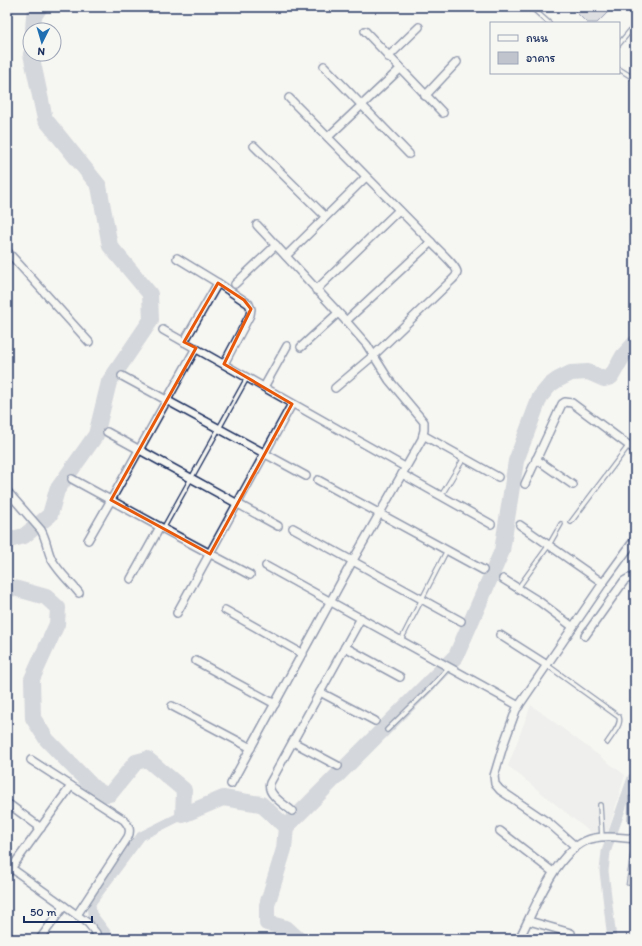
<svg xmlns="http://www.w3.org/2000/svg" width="642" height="946" font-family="Itim,'Playpen Sans Thai',sans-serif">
<rect width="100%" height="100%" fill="#f6f6f2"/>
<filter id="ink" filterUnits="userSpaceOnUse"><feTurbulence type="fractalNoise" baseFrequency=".025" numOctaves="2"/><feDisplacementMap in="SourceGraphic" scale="8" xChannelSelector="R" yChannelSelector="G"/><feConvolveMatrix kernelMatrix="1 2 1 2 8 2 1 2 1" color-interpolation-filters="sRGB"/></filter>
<g filter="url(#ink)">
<polygon fill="#e6e7e7" points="531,705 625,775 607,835 590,832 508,766"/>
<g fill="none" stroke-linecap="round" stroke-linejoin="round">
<g stroke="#abb2c0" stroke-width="9">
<polyline points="111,939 92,914 91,903 141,836 183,815"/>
<polyline points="612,939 604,871 606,852 632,778"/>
</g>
<g stroke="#abb2c0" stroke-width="16">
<polyline points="33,30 34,16 40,7"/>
<polyline points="7,542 9,540 24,536 50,515 57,490 96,435 109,382 151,320 150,294 110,246 99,186 45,119 31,54"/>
<polyline points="7,586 46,597 58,608 57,624 32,679 33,718 47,740 94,788 104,794 110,794 136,762 147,759 184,790 183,815 223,798 261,804 286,827"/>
<polyline points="298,939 286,928 267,923 267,905 284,849 286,827 456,656 502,551 516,461 540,397 550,385 557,380 571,373 588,372 604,379 611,377 623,356 635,343"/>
</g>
</g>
<g fill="#c0c4cd" stroke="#1b2f5e">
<polygon points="571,7 613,7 597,23 587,23"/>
<polygon points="629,796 635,797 635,822 628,822"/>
<polygon points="631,851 635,851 635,886 626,885"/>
</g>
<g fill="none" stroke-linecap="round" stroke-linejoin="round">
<defs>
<g id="service">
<polyline points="531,7 549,23"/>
<polyline points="619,44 635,25"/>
<polyline points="619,69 635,79"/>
<polyline points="441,496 464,458"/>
<polyline points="571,522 629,445"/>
<polyline points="163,529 247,378"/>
<polyline points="518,588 549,545 561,524"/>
<polyline points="401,640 447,550"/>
<path d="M547,665l72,52c3,8 -8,19 -12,26"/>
<polyline points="387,730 432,686 449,667"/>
<polyline points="600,805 602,837"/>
</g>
<g id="minor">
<polyline points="365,31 443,113"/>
<polyline points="388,57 419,27"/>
<polyline points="324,66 409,154"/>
<polyline points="425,96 457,62"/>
<path d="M289,98l142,144c5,6 25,23 26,30 0,4 -3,6 -5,8l-78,75 -39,33"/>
<polyline points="328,137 400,69"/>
<polyline points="254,146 325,216"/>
<polyline points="7,251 89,342"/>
<polyline points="286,256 366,177"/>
<polyline points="177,258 218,283 249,304 251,309 250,315 224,364"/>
<polyline points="235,284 276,245"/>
<polyline points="316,290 399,210"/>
<polyline points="346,321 431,242"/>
<polyline points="163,330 405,467"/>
<polyline points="184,342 218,283"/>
<polyline points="301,347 338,313"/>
<polyline points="122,376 306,476"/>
<polyline points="264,387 287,346"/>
<polyline points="107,432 278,526"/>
<polyline points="423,435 498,477"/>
<polyline points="536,459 573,485"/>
<polyline points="402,474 491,524"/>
<polyline points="72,479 160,527 131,579"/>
<polyline points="318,480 483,570"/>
<polyline points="525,484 562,404 565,402 572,403 635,450"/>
<path d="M7,491l34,39c6,10 6,21 11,30 7,12 18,22 27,33"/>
<polyline points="520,525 603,583"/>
<polyline points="160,527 250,575"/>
<polyline points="293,528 461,621"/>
<polyline points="88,540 111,500 196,348"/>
<polyline points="266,566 519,706"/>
<polyline points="503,579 540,602 573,627"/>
<polyline points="225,610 303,654"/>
<polyline points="177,613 292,404"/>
<polyline points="500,635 547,665"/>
<polyline points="585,636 624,581 629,578 635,580"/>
<polyline points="345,647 400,677"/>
<polyline points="196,661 275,704"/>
<polyline points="320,692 375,721"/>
<polyline points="172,706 251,748"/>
<polyline points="293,742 338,766"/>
<path d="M31,760l93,60c5,6 7,10 4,17l-51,78"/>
<polyline points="231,784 352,562 422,439 424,430 424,422 389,380 367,345 346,321 257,225"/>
<polyline points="10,805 41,828"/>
<path d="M292,811c-7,-6 -26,-17 -22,-28l91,-165"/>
<polyline points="500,831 553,872"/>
<polyline points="575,846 550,824 500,790 495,784 494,776 503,746 516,710 603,583 635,539"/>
<polyline points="7,865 88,923 96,933 98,939"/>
<polyline points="7,874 71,786"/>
<polyline points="529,921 571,933"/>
<polyline points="40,939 64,906"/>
<path d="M519,939c16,-30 39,-95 76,-101 13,-3 27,0 40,1"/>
</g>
</defs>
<use href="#service" stroke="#1b2f5e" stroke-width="6"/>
<use href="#minor" stroke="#1b2f5e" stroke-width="10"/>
<use href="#service" stroke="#f6f6f2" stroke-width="3.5"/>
<use href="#minor" stroke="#f6f6f2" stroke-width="7"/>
</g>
</g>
<path d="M0 0H642V946H0ZM218,283l26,17 7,9 -27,55 68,40 -82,150 -99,-54 85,-152 -12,-6z" fill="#f6f6f2" fill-opacity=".55" fill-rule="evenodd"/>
<path fill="none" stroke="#e8590c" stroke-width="3" stroke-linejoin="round" d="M218,283l26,17 7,9 -27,55 68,40 -82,150 -99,-54 85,-152 -12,-6z"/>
<rect width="642" height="946" fill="none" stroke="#f6f6f2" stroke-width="24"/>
<rect x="12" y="12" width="618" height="922" fill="none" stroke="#1b2f5e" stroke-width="1.5" filter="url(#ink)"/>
<rect x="490" y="22" width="130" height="52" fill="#f6f6f2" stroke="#9ea6b7"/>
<rect x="498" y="35" width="20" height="6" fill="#f6f6f2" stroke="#9ea6b7"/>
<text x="526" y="42" font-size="12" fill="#1b2f5e">ถนน</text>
<rect x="498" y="52" width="20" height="12" fill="#c0c4cd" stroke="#9ea6b7"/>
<text x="526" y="62" font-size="12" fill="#1b2f5e">อาคาร</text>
<g transform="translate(42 42) rotate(185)"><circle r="19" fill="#f6f6f2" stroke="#9ea6b7"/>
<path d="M0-3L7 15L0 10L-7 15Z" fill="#1f6fb2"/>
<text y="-6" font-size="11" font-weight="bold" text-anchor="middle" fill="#1b2f5e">N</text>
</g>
<path d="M24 916v6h68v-6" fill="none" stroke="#1b2f5e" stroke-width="2"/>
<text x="30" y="916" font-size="12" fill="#1b2f5e" stroke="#f6f6f2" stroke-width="3" paint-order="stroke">50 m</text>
</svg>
